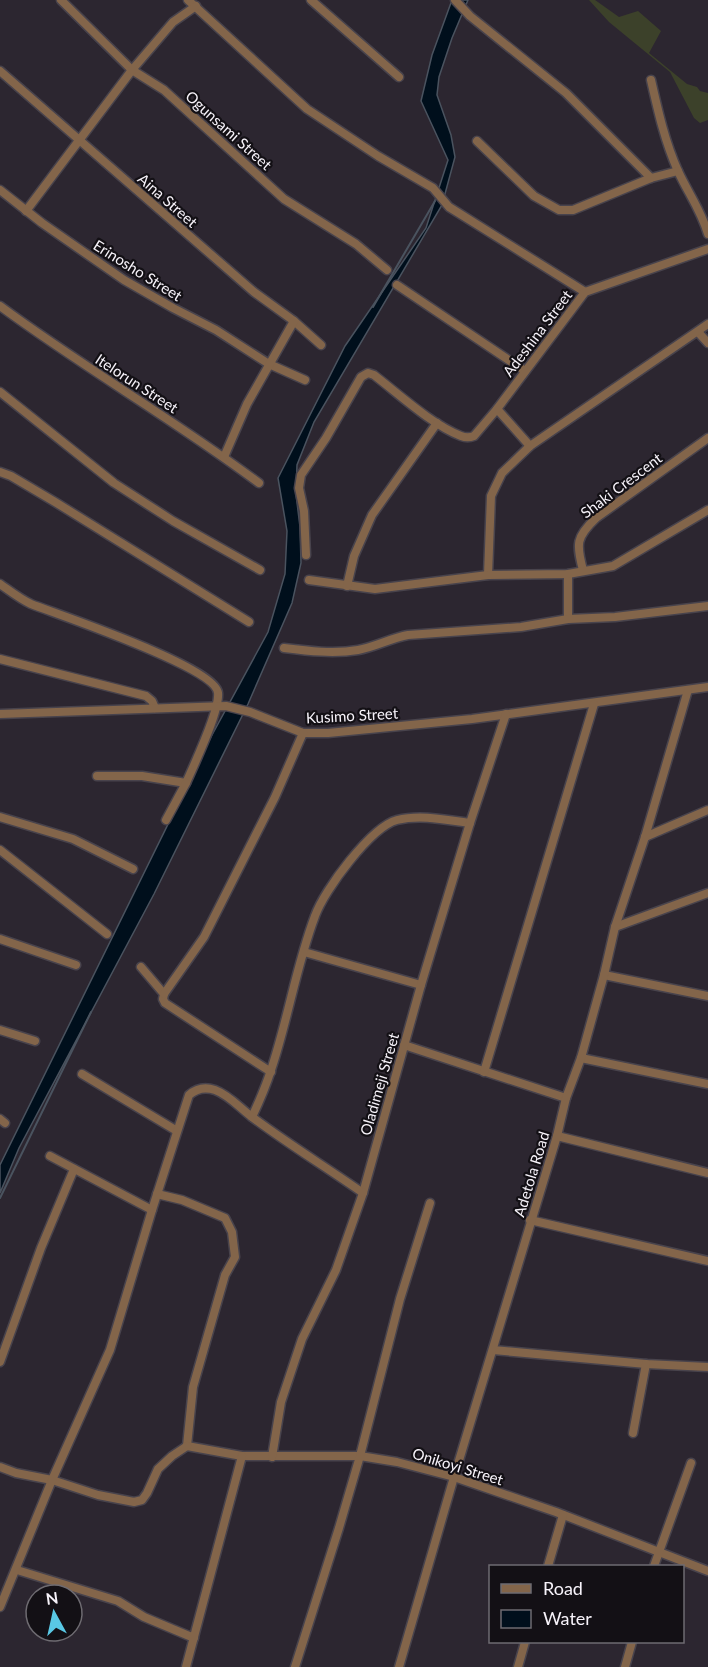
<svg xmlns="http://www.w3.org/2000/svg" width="708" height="1667" font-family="Lato,sans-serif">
<rect width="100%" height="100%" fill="#2c2630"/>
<polygon fill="#3c412a" points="589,0 595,0 619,17 638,11 661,31 649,53 687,84 697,87 700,91 708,93 708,120 700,123 694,118 670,72 609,22"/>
<polygon fill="#000f1c" stroke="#4a535f" stroke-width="1.5" points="452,0 468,0 452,38 439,77 437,95 451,135 455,157 442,205 314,422 297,465 296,494 300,527 301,563 292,603 248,704 154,894 19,1148 0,1193 0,1165 212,735 268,632 285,574 287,531 278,478 345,346 426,228 448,160 421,101 432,55"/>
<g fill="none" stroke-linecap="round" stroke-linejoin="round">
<g stroke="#4a535f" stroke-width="2">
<polyline points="373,307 435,201"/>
<polyline points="0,1198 91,1012"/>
</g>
<defs>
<g id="minor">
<polyline points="61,0 132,70 164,90 284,199 356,244 387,270"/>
<polyline points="188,0 307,109 378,156 433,188 449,207 585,292"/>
<polyline points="311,0 399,77"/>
<polyline points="455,0 470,16 566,93 651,178"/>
<polyline points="0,71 254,292 294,321 321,345"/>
<path d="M651,80c7,31 14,62 27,91 10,22 23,39 30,63"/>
<polyline points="477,141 534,196 559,210 573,210 651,178 678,171"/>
<polyline points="0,190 42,223 124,280 173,308 216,330 269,364 305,380"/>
<polyline points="26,211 132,70 173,22 196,6"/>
<polyline points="397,285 525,371"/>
<path d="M0,306c84,62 175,114 259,177"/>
<polyline points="698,332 708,343"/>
<polyline points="0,392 114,483 173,521 260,570"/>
<polyline points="497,409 530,446"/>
<polyline points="224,457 247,404 294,321"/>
<polyline points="0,472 11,476 55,502 249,622"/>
<path d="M306,555l-2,-44 -5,-23 2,-13 25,-37 35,-61 7,-4 6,2c26,20 57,49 87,61 5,2 8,2 13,0l23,-27 88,-117 123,-43"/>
<path d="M583,570c-7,-26 -7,-33 13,-52l112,-80"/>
<polyline points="568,574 568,619"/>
<polyline points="488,575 491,496 502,473 530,446 708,324"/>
<polyline points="309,580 375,589 488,575 568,574 613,566 708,510"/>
<path d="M0,584c10,7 20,15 31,20 28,11 185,63 187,89 2,17 -24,72 -32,90l-44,-7h-45"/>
<polyline points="347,586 354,556 372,515 437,423"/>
<path d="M284,648c24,3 50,6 74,2 17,-3 33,-12 50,-15l113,-8 47,-8 47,-2 93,-11"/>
<polyline points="0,659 146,696 152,701 155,708"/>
<polyline points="0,714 226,706 250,712 303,733 328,733 472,719 708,687"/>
<polyline points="0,817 73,839 133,869"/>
<polyline points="166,820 186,783"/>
<polyline points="645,837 708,810"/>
<polyline points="0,850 107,934"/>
<polyline points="615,927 708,893"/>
<polyline points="0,939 76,965"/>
<polyline points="304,952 421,985"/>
<polyline points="141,967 164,994 163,999 165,1003 271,1072"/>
<polyline points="604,975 708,996"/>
<polyline points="164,994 204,937 275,797 303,733"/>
<polyline points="0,1030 35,1041"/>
<polyline points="404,1045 566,1098"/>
<polyline points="581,1058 708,1084"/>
<polyline points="484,1072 594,704"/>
<polyline points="82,1074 177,1131"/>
<path d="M252,1117c7,-15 14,-31 19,-47 17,-50 25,-104 44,-154 9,-26 56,-89 82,-96 24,-6 50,0 73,3"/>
<polyline points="0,1119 5,1123"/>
<polyline points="557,1136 708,1173"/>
<polyline points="50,1156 152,1210"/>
<polyline points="157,1194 182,1200 225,1218 232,1232 235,1257 225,1275 193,1387 187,1446"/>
<polyline points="530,1220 708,1261"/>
<polyline points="493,1350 646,1364 708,1367"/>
<polyline points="0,1362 41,1248 74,1169"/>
<polyline points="633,1433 646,1364"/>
<polyline points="187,1446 242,1456 360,1456 397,1462 454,1477 556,1512 708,1571"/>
<polyline points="272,1457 281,1402 302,1339 336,1270 363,1193 421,985 470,823 506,714"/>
<polyline points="0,1467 16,1473 52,1480 98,1495 134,1502 142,1500 147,1493 158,1469 172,1456 187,1446"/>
<polyline points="548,1566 563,1515"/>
<polyline points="654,1566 691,1463"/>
<polyline points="17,1570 118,1601 144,1617 194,1638"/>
<path d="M0,1607l52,-127 58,-130 42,-140 37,-115c8,-7 17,-8 26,-5 14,5 25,18 37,27 36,27 74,50 111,76"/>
<polyline points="186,1667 242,1456"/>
<polyline points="295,1667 339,1528 360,1456 400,1299 430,1203"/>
<polyline points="399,1667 454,1477 557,1136 566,1098 581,1058 604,975 615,927 645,837 688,690"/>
<polyline points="518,1667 525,1642"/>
<polyline points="625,1667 632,1642"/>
</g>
</defs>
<use href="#minor" stroke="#48434c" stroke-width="11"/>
<use href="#minor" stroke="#83654a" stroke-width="8"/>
</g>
<g text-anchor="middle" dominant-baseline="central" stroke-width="4.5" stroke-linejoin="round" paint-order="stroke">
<g font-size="15" fill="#f7f3fa" stroke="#131015">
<text transform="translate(229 130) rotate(42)">Ogunsami Street</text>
<text transform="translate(168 200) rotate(41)">Aina Street</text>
<text transform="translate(138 270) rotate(32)">Erinosho Street</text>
<text transform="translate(537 333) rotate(-53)">Adeshina Street</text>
<text transform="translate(137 383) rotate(33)">Itelorun Street</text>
<text transform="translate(621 485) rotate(-37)">Shaki Crescent</text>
<text transform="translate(352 715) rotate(-3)">Kusimo Street</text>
<text transform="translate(379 1084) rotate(-74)">Oladimeji Street</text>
<text transform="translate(531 1174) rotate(-73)">Adetola Road</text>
<text transform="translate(458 1466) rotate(17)">Onikoyi Street</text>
</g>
</g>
<rect x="489" y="1565" width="195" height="78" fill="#131015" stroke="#6e6b71" stroke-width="1.5"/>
<rect x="501" y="1584" width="30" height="9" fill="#83654a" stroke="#6e6b71" stroke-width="1.5"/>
<text x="543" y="1595" font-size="18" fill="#f7f3fa">Road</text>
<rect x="501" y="1610" width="30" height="18" fill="#000f1c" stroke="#6e6b71" stroke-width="1.5"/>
<text x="543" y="1625" font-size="18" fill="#f7f3fa">Water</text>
<g transform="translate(54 1613) rotate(352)"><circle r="28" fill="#131015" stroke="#6e6b71" stroke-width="1.5"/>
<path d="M0-4.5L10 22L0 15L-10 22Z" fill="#59c8e5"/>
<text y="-9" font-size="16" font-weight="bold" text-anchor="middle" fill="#f7f3fa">N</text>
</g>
</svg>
